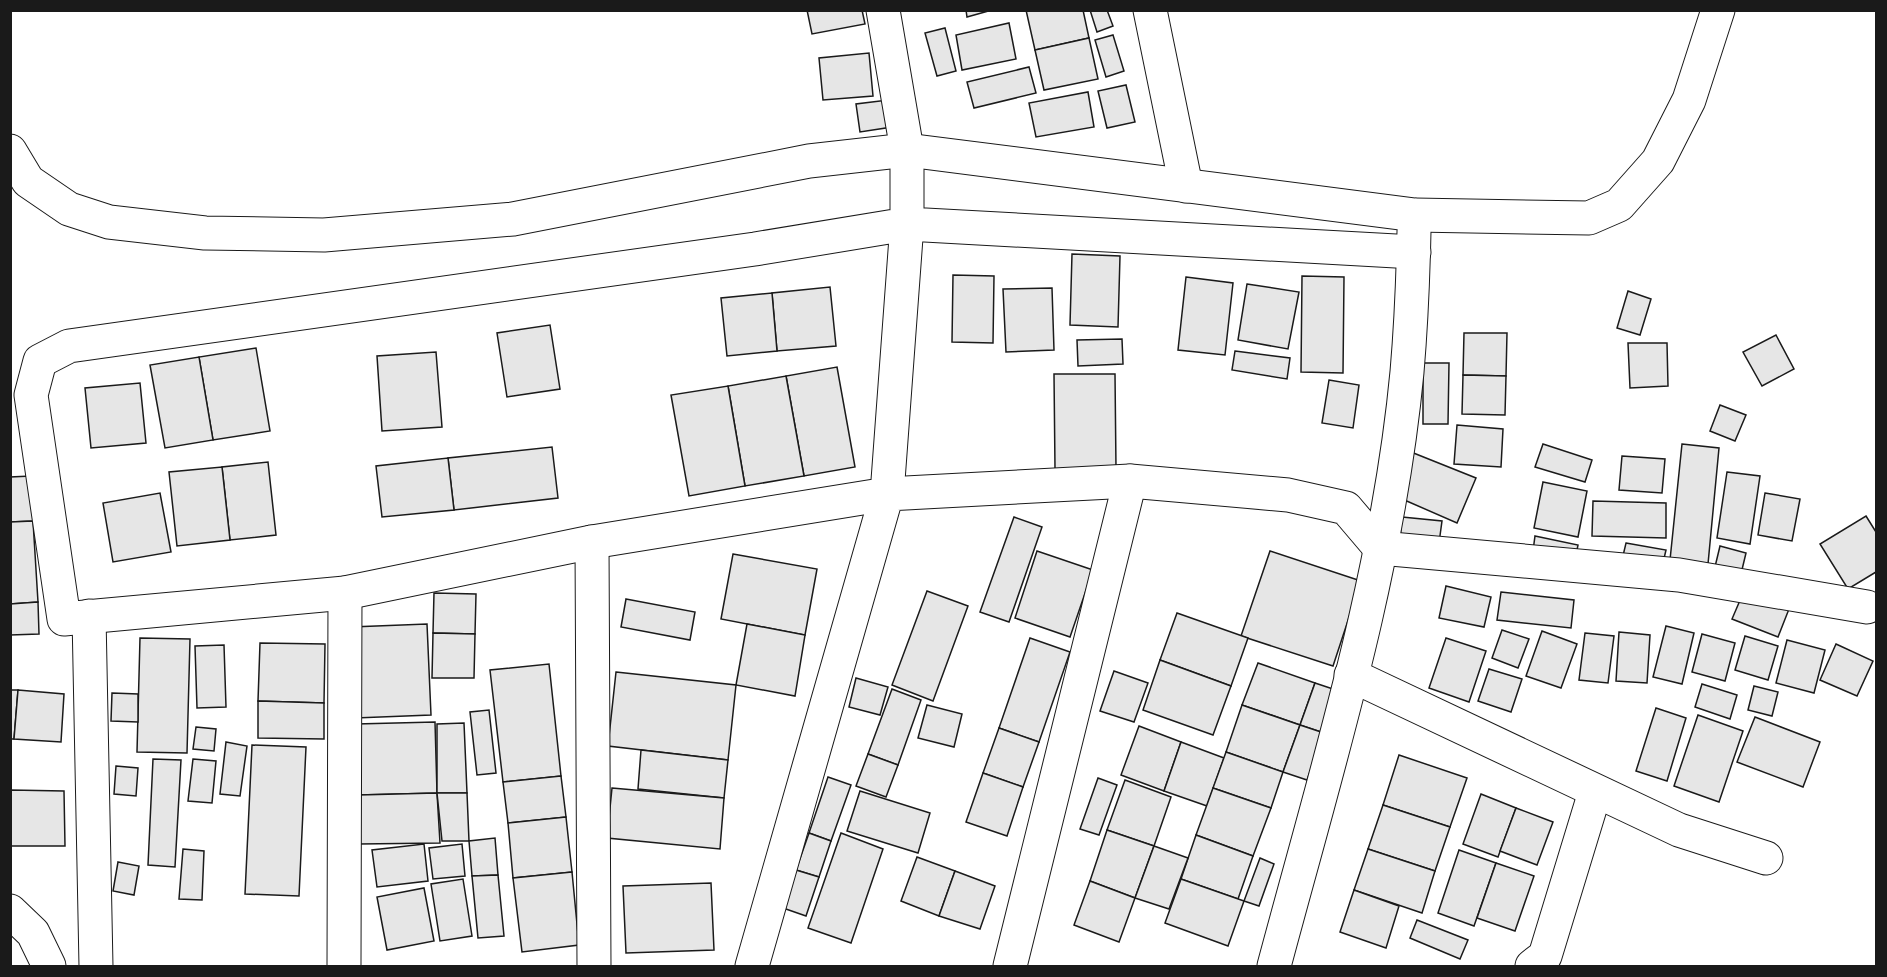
<svg xmlns="http://www.w3.org/2000/svg" width="1887" height="977" font-family="'Roboto Condensed',sans-serif">
<rect width="100%" height="100%" fill="#fff"/>
<g fill="#e6e6e6" stroke="#1a1a1a" stroke-width="1.5">
<polygon points="807,10 862,10 865,24 812,34"/>
<polygon points="966,10 992,10 967,17"/>
<polygon points="1026,10 1083,10 1089,38 1035,50"/>
<polygon points="1090,10 1107,10 1113,26 1097,32"/>
<polygon points="1009,23 1016,59 962,70 956,35"/>
<polygon points="945,28 956,71 937,76 925,33"/>
<polygon points="1113,35 1124,71 1106,77 1095,40"/>
<polygon points="1089,38 1098,79 1044,90 1035,50"/>
<polygon points="869,53 873,96 823,100 819,58"/>
<polygon points="1029,67 1036,93 974,108 967,82"/>
<polygon points="1126,85 1135,122 1107,128 1098,91"/>
<polygon points="1088,92 1094,127 1036,137 1029,103"/>
<polygon points="888,100 892,127 860,132 856,104"/>
<polygon points="1072,254 1120,256 1118,327 1070,325"/>
<polygon points="953,275 994,276 993,343 952,342"/>
<polygon points="1302,276 1344,277 1343,373 1301,372"/>
<polygon points="1186,277 1233,283 1225,355 1178,350"/>
<polygon points="1247,284 1299,292 1288,349 1238,340"/>
<polygon points="830,287 836,346 777,351 772,293"/>
<polygon points="1052,288 1054,350 1006,352 1003,289"/>
<polygon points="1628,291 1651,299 1640,335 1617,328"/>
<polygon points="772,293 777,351 727,356 721,298"/>
<polygon points="550,325 560,389 507,397 497,333"/>
<polygon points="1464,333 1507,333 1506,376 1463,375"/>
<polygon points="1776,335 1794,369 1762,386 1743,352"/>
<polygon points="1122,339 1123,364 1078,366 1077,340"/>
<polygon points="1628,343 1667,343 1668,386 1630,388"/>
<polygon points="256,348 270,431 213,440 199,357"/>
<polygon points="1235,351 1290,358 1287,379 1232,370"/>
<polygon points="436,352 442,427 382,431 377,356"/>
<polygon points="199,357 213,440 165,448 150,365"/>
<polygon points="1423,363 1449,363 1448,424 1423,424"/>
<polygon points="837,367 855,467 804,476 786,376"/>
<polygon points="1054,374 1115,374 1116,469 1055,469"/>
<polygon points="1463,375 1506,376 1505,415 1462,414"/>
<polygon points="786,376 804,476 745,486 728,386"/>
<polygon points="1329,380 1359,385 1353,428 1322,423"/>
<polygon points="140,383 146,443 91,448 85,388"/>
<polygon points="728,386 745,486 689,496 671,395"/>
<polygon points="1720,405 1746,415 1735,441 1710,431"/>
<polygon points="1457,425 1503,429 1501,467 1454,464"/>
<polygon points="1543,444 1592,460 1585,482 1535,467"/>
<polygon points="1682,444 1719,448 1708,564 1670,560"/>
<polygon points="552,447 558,498 454,510 448,458"/>
<polygon points="1411,452 1476,478 1457,523 1393,495"/>
<polygon points="1622,456 1665,459 1662,493 1619,490"/>
<polygon points="448,458 454,510 382,517 376,466"/>
<polygon points="268,462 276,535 230,540 222,467"/>
<polygon points="222,467 230,540 177,546 169,472"/>
<polygon points="1727,472 1760,476 1750,544 1717,538"/>
<polygon points="31,476 33,521 10,522 10,477"/>
<polygon points="1543,482 1587,491 1578,537 1534,528"/>
<polygon points="160,493 171,552 113,562 103,503"/>
<polygon points="1765,493 1800,499 1792,541 1758,535"/>
<polygon points="1593,501 1666,503 1666,538 1592,536"/>
<polygon points="1866,516 1876,532 1876,572 1848,589 1820,544"/>
<polygon points="1014,517 1042,527 1009,622 980,612"/>
<polygon points="1402,517 1442,521 1439,543 1400,538"/>
<polygon points="33,521 38,602 10,604 10,522"/>
<polygon points="1535,536 1578,545 1575,560 1533,551"/>
<polygon points="1626,543 1666,550 1662,567 1622,560"/>
<polygon points="1720,546 1746,553 1740,578 1714,571"/>
<polygon points="1037,551 1093,570 1070,637 1015,618"/>
<polygon points="1270,551 1361,581 1333,666 1241,636"/>
<polygon points="733,554 817,569 805,635 721,619"/>
<polygon points="1446,586 1491,597 1484,627 1439,618"/>
<polygon points="927,591 968,606 933,701 892,685"/>
<polygon points="1744,591 1789,609 1778,637 1732,619"/>
<polygon points="1501,592 1574,600 1571,628 1497,620"/>
<polygon points="434,593 476,594 475,634 433,633"/>
<polygon points="626,599 695,612 690,640 621,627"/>
<polygon points="38,602 39,634 10,635 10,604"/>
<polygon points="1177,613 1248,638 1231,686 1160,660"/>
<polygon points="427,624 431,715 355,718 351,627"/>
<polygon points="747,624 805,635 795,696 736,685"/>
<polygon points="1666,626 1694,633 1682,684 1653,677"/>
<polygon points="1502,630 1529,639 1518,668 1492,658"/>
<polygon points="1542,631 1577,644 1561,688 1526,676"/>
<polygon points="1619,632 1650,635 1647,683 1616,681"/>
<polygon points="433,633 475,634 474,678 432,678"/>
<polygon points="1585,633 1614,636 1608,683 1579,680"/>
<polygon points="1702,634 1735,643 1725,681 1692,672"/>
<polygon points="1745,636 1778,646 1768,680 1735,670"/>
<polygon points="140,638 190,639 187,753 137,752"/>
<polygon points="1030,638 1070,652 1039,742 999,728"/>
<polygon points="1446,638 1486,651 1469,702 1429,688"/>
<polygon points="1787,640 1825,650 1814,693 1776,683"/>
<polygon points="260,643 325,644 324,703 258,701"/>
<polygon points="1836,644 1873,661 1857,696 1820,680"/>
<polygon points="224,645 226,707 197,708 195,646"/>
<polygon points="1160,660 1231,686 1213,735 1143,710"/>
<polygon points="1258,663 1315,683 1300,725 1242,705"/>
<polygon points="549,664 561,776 503,782 490,670"/>
<polygon points="1489,669 1522,679 1511,712 1478,701"/>
<polygon points="1114,671 1148,683 1134,722 1100,711"/>
<polygon points="616,672 736,685 728,760 608,746"/>
<polygon points="856,678 888,687 880,715 849,707"/>
<polygon points="1315,683 1339,691 1324,733 1300,725"/>
<polygon points="1702,684 1737,695 1730,719 1695,707"/>
<polygon points="1754,686 1778,692 1772,716 1748,710"/>
<polygon points="892,689 921,700 898,765 868,754"/>
<polygon points="10,690 18,690 14,739 10,739"/>
<polygon points="18,690 64,694 61,742 14,739"/>
<polygon points="112,693 138,694 138,722 111,721"/>
<polygon points="258,701 324,703 324,739 258,738"/>
<polygon points="927,705 962,714 954,747 918,738"/>
<polygon points="1242,705 1300,725 1283,772 1226,752"/>
<polygon points="1656,708 1686,718 1667,781 1636,771"/>
<polygon points="489,710 496,773 477,775 470,712"/>
<polygon points="1698,715 1743,731 1719,802 1674,786"/>
<polygon points="1755,717 1820,742 1803,787 1737,762"/>
<polygon points="435,722 437,793 358,795 356,724"/>
<polygon points="464,723 467,793 437,793 437,724"/>
<polygon points="1300,725 1324,733 1307,780 1283,772"/>
<polygon points="1139,726 1181,742 1164,791 1121,775"/>
<polygon points="196,727 216,729 214,751 193,749"/>
<polygon points="999,728 1039,742 1023,787 983,773"/>
<polygon points="226,742 247,746 240,796 220,794"/>
<polygon points="1181,742 1224,758 1207,806 1164,791"/>
<polygon points="252,745 306,747 299,896 245,894"/>
<polygon points="641,750 728,760 724,798 638,789"/>
<polygon points="1226,752 1283,772 1271,808 1213,788"/>
<polygon points="868,754 898,765 886,797 856,786"/>
<polygon points="1399,755 1467,778 1450,827 1383,805"/>
<polygon points="153,759 181,760 175,867 148,865"/>
<polygon points="193,759 216,761 212,803 188,801"/>
<polygon points="116,766 138,768 136,796 114,794"/>
<polygon points="983,773 1023,787 1007,836 966,822"/>
<polygon points="561,776 566,817 508,823 503,782"/>
<polygon points="828,777 851,785 831,841 809,833"/>
<polygon points="1098,778 1117,785 1099,835 1080,829"/>
<polygon points="1125,780 1171,797 1154,846 1107,830"/>
<polygon points="612,788 724,798 720,849 607,838"/>
<polygon points="1213,788 1271,808 1253,856 1196,835"/>
<polygon points="10,790 64,791 65,846 10,846"/>
<polygon points="860,791 930,813 918,853 847,831"/>
<polygon points="437,793 440,843 359,844 358,795"/>
<polygon points="437,793 467,793 469,841 442,841"/>
<polygon points="1481,794 1516,808 1498,857 1463,844"/>
<polygon points="1383,805 1450,827 1435,871 1368,849"/>
<polygon points="1516,808 1553,822 1537,865 1500,851"/>
<polygon points="566,817 572,872 513,878 508,823"/>
<polygon points="1107,830 1154,846 1135,898 1090,881"/>
<polygon points="809,833 831,841 819,877 796,870"/>
<polygon points="841,833 883,849 851,943 808,928"/>
<polygon points="1196,835 1253,856 1238,899 1181,879"/>
<polygon points="495,838 498,875 472,876 469,841"/>
<polygon points="424,844 428,881 377,887 372,850"/>
<polygon points="462,844 465,876 433,879 429,848"/>
<polygon points="1154,846 1188,858 1169,909 1135,898"/>
<polygon points="183,849 204,851 202,900 179,899"/>
<polygon points="1368,849 1435,871 1422,913 1354,890"/>
<polygon points="1459,850 1496,863 1474,926 1438,913"/>
<polygon points="917,857 955,871 939,916 901,901"/>
<polygon points="1260,858 1274,864 1259,906 1244,901"/>
<polygon points="118,862 139,866 134,895 113,891"/>
<polygon points="1496,863 1534,876 1515,931 1477,918"/>
<polygon points="796,870 819,877 806,916 783,908"/>
<polygon points="955,871 995,886 980,929 939,916"/>
<polygon points="572,872 579,945 522,952 513,878"/>
<polygon points="498,875 504,936 478,938 472,876"/>
<polygon points="463,879 472,936 440,941 431,884"/>
<polygon points="1181,879 1244,901 1228,946 1165,923"/>
<polygon points="1090,881 1135,898 1119,942 1074,925"/>
<polygon points="711,883 714,950 626,953 623,886"/>
<polygon points="424,888 434,941 387,950 377,897"/>
<polygon points="1354,890 1399,906 1386,948 1340,932"/>
<polygon points="1417,920 1468,940 1460,959 1410,938"/>
</g>
<g fill="none" stroke-linecap="round" stroke-linejoin="round">
<defs>
<g id="minor">
<polyline points="883,10 907,150 907,224 887,494 592,542 345,593 64,619 31,395 40,361 69,346 755,249 907,224 1414,252"/>
<polyline points="1150,10 1186,186"/>
<polyline points="10,151 28,181 69,209 109,222 205,233 324,235 513,219 809,161 907,150 1415,215 1589,218 1619,205 1658,161 1689,100 1718,10"/>
<polyline points="592,542 594,966"/>
<polyline points="89,616 96,966"/>
<polyline points="1351,675 1679,830 1766,858"/>
<polyline points="10,911 33,933 49,966"/>
<polyline points="344,966 345,593"/>
<polyline points="752,966 887,494 1130,481 1288,495 1346,508 1380,548 1679,575 1867,607"/>
<polyline points="1010,966 1130,481"/>
<path d="M1274,966c52,-195 114,-392 133,-594 4,-46 6,-94 7,-141"/>
<polyline points="1532,966 1545,956 1595,792"/>
</g>
</defs>
<use href="#minor" stroke="#1a1a1a" stroke-width="35"/>
<use href="#minor" stroke="#fff" stroke-width="33"/>
</g>
<rect width="1887" height="977" fill="none" stroke="#1a1a1a" stroke-width="24"/>
</svg>
